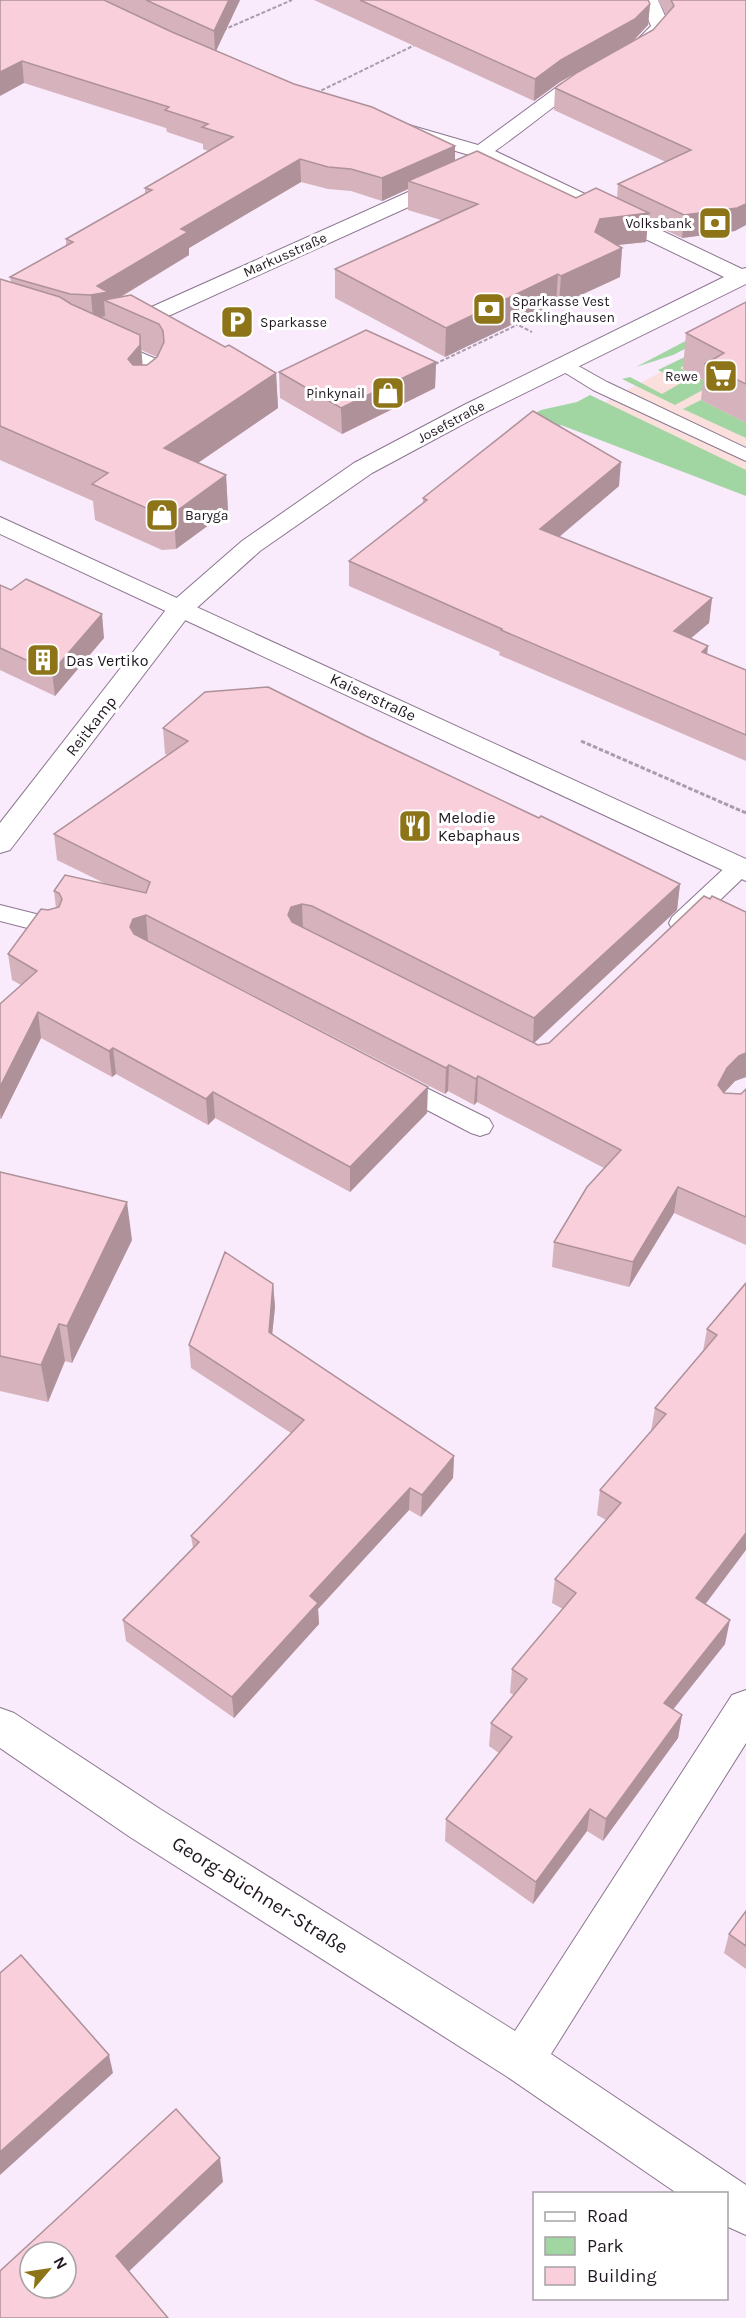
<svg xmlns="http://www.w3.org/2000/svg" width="746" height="2318" font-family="Karla,sans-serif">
<rect width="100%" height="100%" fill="#f9eafc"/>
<polygon fill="#fadfdd" points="746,327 746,495 563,424"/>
<g fill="#a1d5a1">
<polygon points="737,314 746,318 673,355 636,367"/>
<polygon points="695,352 702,355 680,368 712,385 675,405 622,379 630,377 662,394 681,383 658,370"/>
<polygon points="590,395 746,470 746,496 561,425 539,439 515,425 541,410 577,402"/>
<polygon points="701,400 746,423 746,438 683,409"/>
</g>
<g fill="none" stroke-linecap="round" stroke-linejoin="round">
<defs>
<g id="service">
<path d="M107,338l54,23c10,16 -2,39 -22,34l-3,-4 9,-12v-11l-45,-20 -2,-4 2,-4z"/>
<polygon points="566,359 607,382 746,448 746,461 593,390 559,369 557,365 559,361"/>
<polygon points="739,860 746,862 746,875 690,929 681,931 672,929 669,923 672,917 731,862"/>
<polygon points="0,905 60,920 63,926 60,932 51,934 0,921"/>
<polygon points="396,1073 489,1119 493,1126 489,1133 480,1136 471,1133 387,1089 383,1082 387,1075"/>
</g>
<g id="minor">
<path d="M635,0h23l12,27c-22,32 -64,45 -96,65 -27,19 -52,40 -79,59l247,118 4,-1v16l-266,131 -108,58 -112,78 -70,63 -180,236 -10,3v-30l172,-221 70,-61 112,-78 110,-58 260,-128 -238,-115 -7,13 -326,148 -36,8 -8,-2 -3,-5 3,-5 29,-6 326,-146 5,-12 -74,-22 -3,-4 3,-4 7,-2 76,22 83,-61 74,-42 16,-16 -8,-19z"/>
<polygon points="746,1690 746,1743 551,2054 746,2185 746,2235 726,2226 726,2194 678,2194 506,2076 130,1837 0,1748 0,1708 14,1713 160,1809 515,2031 732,1695"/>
</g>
<polygon id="secondary" points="0,517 746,859 746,881 0,534"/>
</defs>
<use href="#service" stroke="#8c7690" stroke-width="2"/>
<use href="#minor" stroke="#8c7690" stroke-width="2"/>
<use href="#secondary" stroke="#8c7690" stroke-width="2"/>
<g stroke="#a99cab" stroke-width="2" stroke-dasharray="4 2" stroke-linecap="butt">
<polyline points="223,30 292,0"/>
<polyline points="316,93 417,44"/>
<polyline points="514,323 532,332"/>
<polyline points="435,364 517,325"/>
</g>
<polyline stroke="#a99cab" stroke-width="3" stroke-dasharray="4.5 2" stroke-linecap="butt" points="581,741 746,813"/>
<use href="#service" fill="#fff" fill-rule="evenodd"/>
<use href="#minor" fill="#fff" fill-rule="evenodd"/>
<use href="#secondary" fill="#fff" fill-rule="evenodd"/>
</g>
<g fill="#d5b2bc" fill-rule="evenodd">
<path d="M0,0l110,3 -4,-3h134l-24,51 239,110 121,37h41l1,-14 48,-22 -112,-52 1,-22 22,-16 -17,10 -26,19 -220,-101h334l2,4 -2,21 -14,15 19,-10 13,-15 -8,-15h88l-11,231 -53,7 -34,-16 -2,20 -28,3 4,3 -2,29 -61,28 -3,-2 -111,54 -110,-59v-29l106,-49 -33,-10v-21l-26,12 -31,-10 -23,-2 -27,-7 -112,66v7l-68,42 155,76 2,35 -80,55 28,12 2,36 -52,38 -14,1 -67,-30 -2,-19 -93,-41v-181l11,3 -1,-5 56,-31v-7l79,-45v-6l63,-37 -5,-2v-5l-36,-12 -1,-4 -142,-45zM141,350l16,7 -10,8h-5z"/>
<polygon points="746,302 746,423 701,400 703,380 683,369 686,333"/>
<polygon points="436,362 435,388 342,434 280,398 279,372"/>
<polygon points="619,486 559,537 712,598 709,623 691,638 708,646 707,654 746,670 746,761 499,655 500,652 349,586 349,561 423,503 423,498"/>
<polygon points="0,585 104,638 55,696 0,670"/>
<path d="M163,728l203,8 314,148 -3,26 -143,133 4,2 11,-2 161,-144 36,13v165l-11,4 -11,12 17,1 5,-5v156l-72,-32 -45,74 -77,-20 2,-25 50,-74 -127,-66 -3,3 -26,-14 -3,3 -297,-153 279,172 -77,79 -135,-74 -7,7 -92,-51 -4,3 -71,-39 -40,81h-1v-115l21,-19 -9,-5 -4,-26 40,-44 8,-2 -2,-17 52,-7 -49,-24 -3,-26 114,-79 -3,-1zM311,932h2l50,26z"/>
<polygon points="0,1172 132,1240 72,1363 65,1361 48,1402 0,1391"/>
<polygon points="746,1283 705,1604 725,1644 673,1709 682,1715 678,1738 603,1841 587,1831 533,1904 445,1841 446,1819 499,1753 489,1746 491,1723 514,1695 510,1693 512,1669 563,1609 552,1603 555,1579 606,1520 597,1515 600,1490 651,1431 655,1408 703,1351 707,1329"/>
<polygon points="273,1284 275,1307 272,1334 454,1456 453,1478 421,1517 409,1510 318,1609 319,1624 234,1718 126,1641 123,1620 193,1548 191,1536 291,1433 191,1368 189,1345"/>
<polygon points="746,1911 746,1969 724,1953 729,1934"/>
</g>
<g fill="#ae9199">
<polygon points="229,0 240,0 215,53 214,31"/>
<polygon points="650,4 648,25 634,40 560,82 534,101 535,79 561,60"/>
<polygon points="22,61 24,83 0,96 0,72"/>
<polygon points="455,146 455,169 408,181 408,189 382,201 382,178"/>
<polygon points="300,159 301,182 189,248 189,255 110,303 104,300 105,316 93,319 91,295 97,286 181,229"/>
<polygon points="746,204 746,225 735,231 682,238 684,215"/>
<polygon points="649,213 646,242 598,247 595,232 600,219"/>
<polygon points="622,248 620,277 559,305 561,276"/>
<polygon points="558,274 556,303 445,357 446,328"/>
<polygon points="140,335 143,369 131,394 128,359"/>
<polygon points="436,362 435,388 342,434 341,408"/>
<polygon points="276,373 278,408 167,484 164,448"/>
<polygon points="621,462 619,486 539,554 540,529"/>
<polygon points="226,475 228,511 176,549 174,513"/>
<polygon points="712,598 709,623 671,655 674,631"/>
<polygon points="102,614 104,638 55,696 52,672"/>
<polygon points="708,646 705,671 702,652"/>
<polygon points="680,884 677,910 533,1044 534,1018"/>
<polygon points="302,904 303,930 292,933 288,915 291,907"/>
<polygon points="146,915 148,941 136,945 130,927 133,919"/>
<polygon points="38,1012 41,1038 1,1119 0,1111 0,1087"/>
<polygon points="113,1048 116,1074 112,1077 109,1051"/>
<polygon points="746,1053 746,1077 735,1081 723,1094 718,1085 727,1068 739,1056"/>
<polygon points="449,1065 448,1091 445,1094 446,1068"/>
<polygon points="478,1076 477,1102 474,1105 476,1079"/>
<polygon points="428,1087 427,1113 350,1192 350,1167"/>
<polygon points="213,1092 215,1118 208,1125 206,1099"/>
<polygon points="678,1187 674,1213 629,1287 633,1262"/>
<polygon points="127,1202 132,1240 72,1363 67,1326"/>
<polygon points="273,1284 275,1307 270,1355 269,1332"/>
<polygon points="59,1324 65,1361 48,1402 41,1365"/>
<polygon points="454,1456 453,1478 421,1517 422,1495"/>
<polygon points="410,1488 409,1510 318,1609 319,1624 234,1718 232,1697 310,1596"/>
<polygon points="746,1533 746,1550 692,1622 696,1598"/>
<polygon points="730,1620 725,1644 660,1726 664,1703"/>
<polygon points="682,1715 678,1738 603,1841 606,1819"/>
<polygon points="590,1809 587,1831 533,1904 536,1882"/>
<polygon points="109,2055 113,2073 0,2175 0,2152"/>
<polygon points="220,2158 223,2182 122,2278 116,2256"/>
</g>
<g fill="#f8cfdb" stroke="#ae9199" stroke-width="1.5" fill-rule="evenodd">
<polygon points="0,0 104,0 172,32 294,84 372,107 455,146 382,178 351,169 328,167 300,159 181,229 188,232 97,286 108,292 91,295 70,294 10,277 73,242 66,239 152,190 145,188 233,137 202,127 208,124 165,110 169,107 22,61 0,72"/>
<polygon points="146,0 229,0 214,31"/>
<polygon points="360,0 648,0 650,4 635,19 561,60 535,79"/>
<polygon points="671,0 746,0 746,204 737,208 684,215 618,184 691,150 555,88 578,72 653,30 674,6"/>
<polygon points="477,151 576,198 596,188 649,213 600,219 595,232 622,248 561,276 558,274 446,328 335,269 478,204 408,181"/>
<polygon points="0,279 60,297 71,304 140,335 140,345 128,359 133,365 147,365 157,357 164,342 163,331 159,324 104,300 131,295 225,347 229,345 276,373 164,448 226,475 174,513 160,514 92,484 108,473 0,426"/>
<polygon points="746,302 746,384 705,364 724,353 686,333"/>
<polygon points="366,330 436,362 341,408 279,372"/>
<polygon points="533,411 621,462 540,529 712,598 674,631 708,646 702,652 746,670 746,735 501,630 502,629 349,561 427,500 423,498"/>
<polygon points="26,579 102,614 52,672 0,648 0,585 11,590"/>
<polygon points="268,687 366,736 539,818 541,816 680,884 534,1018 312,906 302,904 291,907 288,915 292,922 538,1045 549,1043 704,896 710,899 712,896 746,912 746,1053 739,1056 727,1068 718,1085 724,1093 741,1094 746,1089 746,1217 678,1187 633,1262 554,1242 587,1187 621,1150 478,1076 476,1079 449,1065 446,1068 146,915 133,919 130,927 134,934 428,1087 350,1167 213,1092 206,1099 113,1048 109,1051 38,1012 0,1087 0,1004 37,971 8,954 41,909 48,910 59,907 62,899 59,893 54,891 65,875 146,893 150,882 54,834 188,741 163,728 205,692"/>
<polygon points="0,1172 127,1202 67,1326 59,1324 41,1365 0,1356"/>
<polygon points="225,1252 273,1284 269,1332 454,1456 422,1495 410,1488 310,1596 318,1603 232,1697 123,1620 199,1542 191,1536 304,1420 189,1345"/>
<polygon points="746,1283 746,1533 696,1598 730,1620 664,1703 682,1715 606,1819 590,1809 536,1882 446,1819 512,1737 491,1723 527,1679 512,1669 576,1593 555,1579 621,1503 600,1490 666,1414 655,1408 717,1335 707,1329"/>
<polygon points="746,1911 746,1946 729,1934"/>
<polygon points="21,1955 109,2055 0,2152 0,1973"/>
<path d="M176,2109l44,49 -104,98 52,62h-168v-47zM30,2252h36v36h-36z"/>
</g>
<defs>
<symbol id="bank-square" viewBox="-11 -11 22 22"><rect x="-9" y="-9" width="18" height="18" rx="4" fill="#8e7418" stroke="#fff"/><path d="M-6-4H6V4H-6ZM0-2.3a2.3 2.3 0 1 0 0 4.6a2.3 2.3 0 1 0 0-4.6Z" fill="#fff"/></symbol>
<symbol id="parking-square" viewBox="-11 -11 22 22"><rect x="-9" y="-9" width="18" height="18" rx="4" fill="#8e7418" stroke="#fff"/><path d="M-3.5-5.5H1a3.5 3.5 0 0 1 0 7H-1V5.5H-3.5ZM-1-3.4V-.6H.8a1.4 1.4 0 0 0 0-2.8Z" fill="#fff"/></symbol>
<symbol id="supermarket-square" viewBox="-11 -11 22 22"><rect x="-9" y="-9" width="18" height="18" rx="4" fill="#8e7418" stroke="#fff"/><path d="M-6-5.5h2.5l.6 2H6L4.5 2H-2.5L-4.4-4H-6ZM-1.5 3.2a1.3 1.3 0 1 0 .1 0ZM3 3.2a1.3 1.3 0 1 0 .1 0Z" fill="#fff"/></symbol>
<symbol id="shop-square" viewBox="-11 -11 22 22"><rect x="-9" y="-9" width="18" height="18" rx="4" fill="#8e7418" stroke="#fff"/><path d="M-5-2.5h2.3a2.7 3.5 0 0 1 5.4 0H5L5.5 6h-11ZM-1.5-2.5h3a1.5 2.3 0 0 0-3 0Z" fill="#fff"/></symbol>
<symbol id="building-square" viewBox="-11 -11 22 22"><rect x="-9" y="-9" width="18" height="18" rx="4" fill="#8e7418" stroke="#fff"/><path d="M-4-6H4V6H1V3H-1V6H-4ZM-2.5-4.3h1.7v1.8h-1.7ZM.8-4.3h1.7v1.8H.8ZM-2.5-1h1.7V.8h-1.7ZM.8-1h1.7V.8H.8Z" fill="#fff"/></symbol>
<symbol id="restaurant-square" viewBox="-11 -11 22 22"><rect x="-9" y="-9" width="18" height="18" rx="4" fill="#8e7418" stroke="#fff"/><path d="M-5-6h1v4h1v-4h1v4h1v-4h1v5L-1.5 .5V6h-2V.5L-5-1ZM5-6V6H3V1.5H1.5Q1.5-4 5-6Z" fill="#fff"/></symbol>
</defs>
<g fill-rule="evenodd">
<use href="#bank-square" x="696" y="204" width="38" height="38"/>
<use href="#bank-square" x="470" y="290" width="38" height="38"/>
<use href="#parking-square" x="218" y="303" width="38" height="38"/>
<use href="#supermarket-square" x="702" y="357" width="38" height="38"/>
<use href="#shop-square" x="369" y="374" width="38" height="38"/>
<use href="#shop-square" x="143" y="496" width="38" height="38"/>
<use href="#building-square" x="24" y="641" width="38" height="38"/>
<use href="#restaurant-square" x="396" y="807" width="38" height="38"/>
</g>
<g text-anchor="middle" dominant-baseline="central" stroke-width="6" stroke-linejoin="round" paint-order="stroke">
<g font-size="14" fill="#201721" stroke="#fff" text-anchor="end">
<text x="692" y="223">Volksbank</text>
<text x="512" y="301" text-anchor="start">Sparkasse Vest<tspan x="512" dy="16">Recklinghausen</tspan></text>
<text x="260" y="322" text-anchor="start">Sparkasse</text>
<text x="698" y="376">Rewe</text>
<text x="365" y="393">Pinkynail</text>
<text x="185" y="515" text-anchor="start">Baryga</text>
</g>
<g font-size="14" fill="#201721" stroke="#fff">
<text transform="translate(285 255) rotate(-24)">Markusstraße</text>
<text transform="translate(451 422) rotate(-28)">Josefstraße</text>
</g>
<g font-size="16" fill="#201721" stroke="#fff" text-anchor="start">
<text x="66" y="660">Das Vertiko</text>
<text x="438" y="817">Melodie<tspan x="438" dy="18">Kebaphaus</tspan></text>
</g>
<g font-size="16" fill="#201721" stroke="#fff">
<text transform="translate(373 697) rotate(25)">Kaiserstraße</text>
<text transform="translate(91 726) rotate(-52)">Reitkamp</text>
</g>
<g font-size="20" fill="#201721" stroke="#fff">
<text transform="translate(260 1895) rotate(32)">Georg-Büchner-Straße</text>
</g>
</g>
<rect x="533" y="2192" width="195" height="108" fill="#ffffff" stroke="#a6a2a6" stroke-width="1.5"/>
<rect x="545" y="2212" width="30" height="9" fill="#ffffff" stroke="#a6a2a6" stroke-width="1.5"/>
<text x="587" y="2222" font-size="18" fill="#201721">Road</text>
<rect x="545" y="2237" width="30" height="18" fill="#a1d5a1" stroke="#a6a2a6" stroke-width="1.5"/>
<text x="587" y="2252" font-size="18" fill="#201721">Park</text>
<rect x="545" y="2267" width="30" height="18" fill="#f8cfdb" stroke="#a6a2a6" stroke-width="1.5"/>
<text x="587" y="2282" font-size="18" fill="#201721">Building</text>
<g transform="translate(48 2270) rotate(61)"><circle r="28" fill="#ffffff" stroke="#a6a2a6" stroke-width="1.5"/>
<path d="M0-4.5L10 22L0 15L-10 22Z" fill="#8e7418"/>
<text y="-9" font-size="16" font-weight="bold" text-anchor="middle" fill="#201721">N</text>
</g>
</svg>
